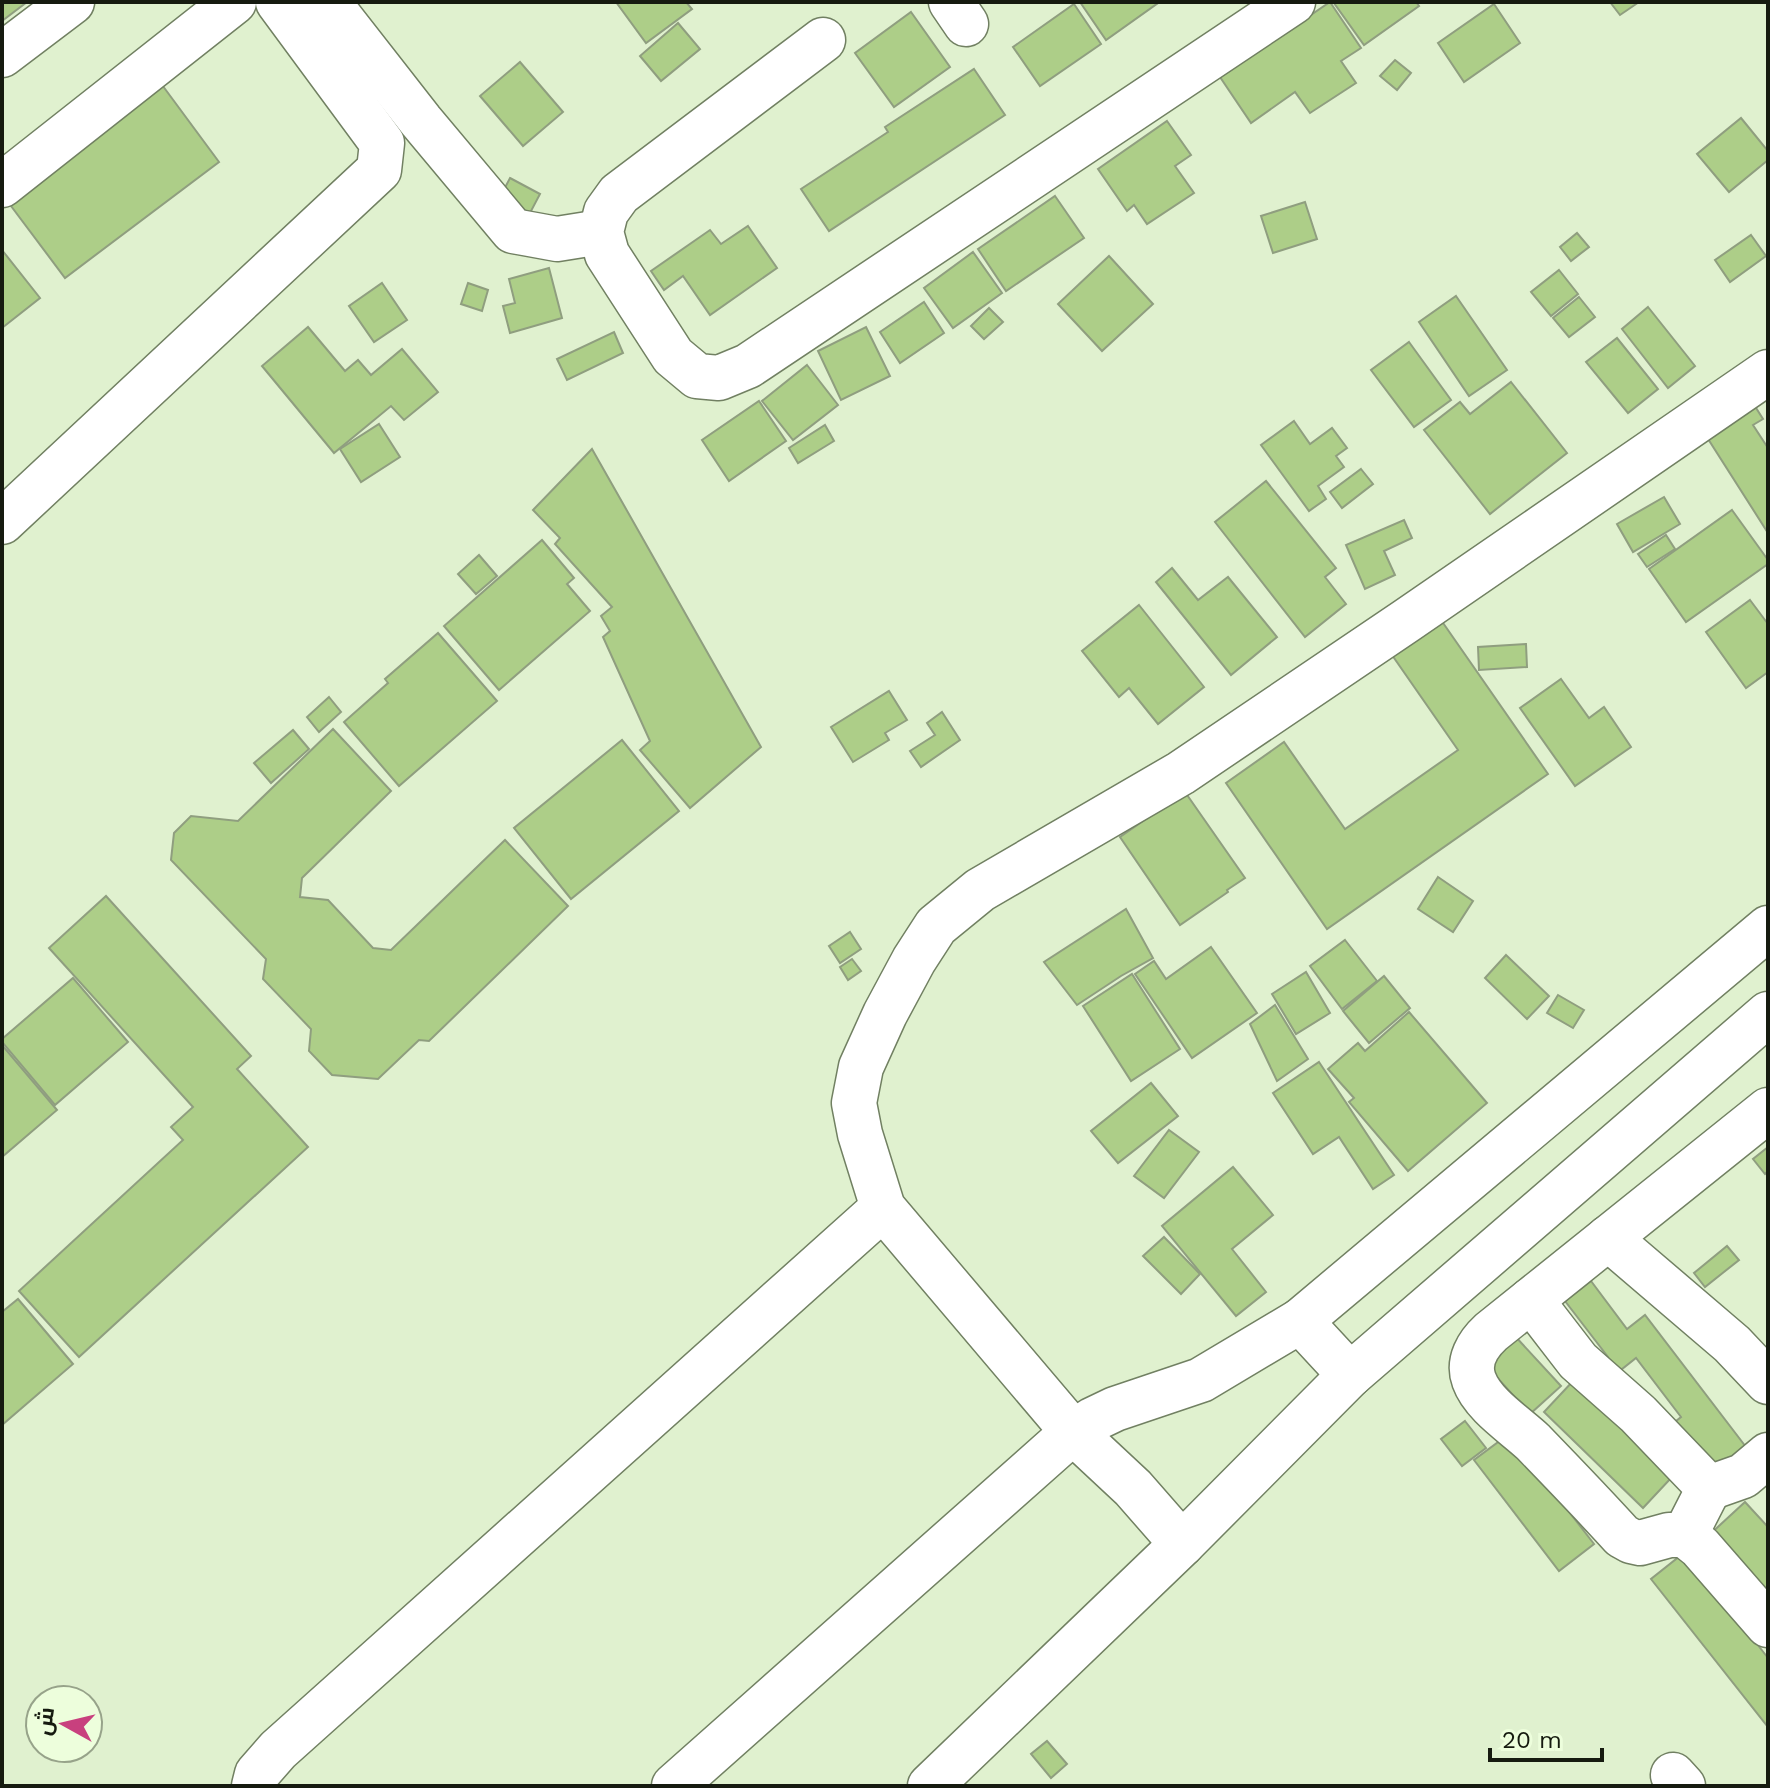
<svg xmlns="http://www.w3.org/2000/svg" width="1770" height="1788" font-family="'Work Sans',Cairo,sans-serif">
<rect width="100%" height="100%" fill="#e0f1cf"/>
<g fill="#adce88" stroke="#8f9e7f" stroke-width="2">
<polygon points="2,2 27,2 2,21"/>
<polygon points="616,2 686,2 692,9 646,43"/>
<polygon points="1080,2 1157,2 1158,3 1106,40"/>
<polygon points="1330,2 1361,48 1341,61 1356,83 1310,113 1295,92 1251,123 1220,77"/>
<polygon points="1336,2 1416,2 1419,6 1364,45 1334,3"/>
<polygon points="1610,2 1639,2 1620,15"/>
<polygon points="1074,4 1101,44 1040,86 1013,47"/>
<polygon points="1494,4 1520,43 1464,82 1438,43"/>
<polygon points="911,12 950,67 894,107 855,53"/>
<polygon points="678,23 700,49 661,81 640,56"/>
<polygon points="1395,60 1411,73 1397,90 1380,76"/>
<polygon points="520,62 563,112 523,146 480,96"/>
<polygon points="974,69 1005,115 829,231 801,189 888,132 885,127"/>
<polygon points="154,74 219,162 65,278 2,194"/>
<polygon points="1741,118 1768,151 1768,160 1729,192 1697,154"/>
<polygon points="1167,121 1191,155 1175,166 1194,193 1147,224 1134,205 1127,211 1098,169"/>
<polygon points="510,178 540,194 530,213 500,197"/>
<polygon points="1055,196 1084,238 1006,291 978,249"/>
<polygon points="1305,202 1317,239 1273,253 1261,216"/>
<polygon points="748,226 777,268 710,315 683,276 664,290 651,271 710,230 721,244"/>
<polygon points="1577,233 1589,247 1571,261 1560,247"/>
<polygon points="1751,235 1766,256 1730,282 1715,260"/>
<polygon points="2,250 40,298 2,328"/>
<polygon points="973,252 1002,293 953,328 924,288"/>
<polygon points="1109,256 1153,304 1102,351 1058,304"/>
<polygon points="549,268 562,318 510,333 503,306 515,303 509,279"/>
<polygon points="1559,270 1578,294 1551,316 1531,292"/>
<polygon points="382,283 407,320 374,342 349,306"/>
<polygon points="468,283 488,290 482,311 461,304"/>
<polygon points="1456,296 1507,370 1469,396 1419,322"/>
<polygon points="1579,297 1595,317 1569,337 1553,318"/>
<polygon points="924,302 944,333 900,363 880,332"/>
<polygon points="1648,307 1695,366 1668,388 1622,329"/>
<polygon points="989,308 1003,322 984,339 971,326"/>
<polygon points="308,327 345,371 358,360 371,375 402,349 438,392 404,420 391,406 334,453 262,366"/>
<polygon points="866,327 890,376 841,400 818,351"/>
<polygon points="614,332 623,353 567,380 557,359"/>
<polygon points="1617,338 1658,389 1628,413 1586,362"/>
<polygon points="1409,342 1451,400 1414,427 1371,370"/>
<polygon points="807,365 838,405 793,440 762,401"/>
<polygon points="1511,382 1567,453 1490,514 1424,430 1460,402 1470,414"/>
<polygon points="1751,400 1763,419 1753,425 1768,448 1768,533 1703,431"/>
<polygon points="759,401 786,441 729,481 702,440"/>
<polygon points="1294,421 1310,444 1332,428 1347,448 1336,456 1344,467 1318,486 1326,499 1309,511 1261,445"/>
<polygon points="379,424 400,457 361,482 340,449"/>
<polygon points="825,425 834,441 798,463 789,448"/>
<polygon points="592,449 761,747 690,808 640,750 650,741 603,637 610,631 601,616 612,607 555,544 560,538 533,510"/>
<polygon points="1361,469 1373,484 1342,508 1330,492"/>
<polygon points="1266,481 1336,568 1325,577 1346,604 1305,637 1215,522"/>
<polygon points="1664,497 1680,524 1633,552 1617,524"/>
<polygon points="1732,510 1768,560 1768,564 1686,622 1649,569"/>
<polygon points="1404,520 1412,538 1384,551 1395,575 1365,589 1346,545"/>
<polygon points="1666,535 1675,549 1647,567 1638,554"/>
<polygon points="542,540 574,578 567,584 590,611 499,690 444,626"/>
<polygon points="479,555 497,576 476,594 458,574"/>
<polygon points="1172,568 1198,600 1228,577 1277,637 1231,675 1156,582"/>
<polygon points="1750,600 1768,624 1768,672 1746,688 1706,632"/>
<polygon points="1139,605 1204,687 1158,724 1129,688 1119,697 1082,651"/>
<polygon points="1441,620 1548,774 1327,929 1226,783 1284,742 1345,829 1458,750 1392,655"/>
<polygon points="438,633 497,701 399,786 344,722 388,683 385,679"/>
<polygon points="1526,644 1527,667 1479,670 1478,647"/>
<polygon points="1561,679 1589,718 1604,707 1631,747 1575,786 1520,708"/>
<polygon points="889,691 907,720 885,733 889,740 853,762 831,727"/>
<polygon points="329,697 341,712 319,732 307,717"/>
<polygon points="942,712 960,740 921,767 910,751 935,735 927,723"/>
<polygon points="333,729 391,791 302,878 300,897 328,900 373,948 391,950 505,840 568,906 429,1041 419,1040 378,1079 332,1075 309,1051 311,1029 263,979 266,959 171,860 174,833 191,816 238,821"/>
<polygon points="293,730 309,749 271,783 254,763"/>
<polygon points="622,740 679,811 571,899 514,828"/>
<polygon points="1185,792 1245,878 1227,890 1228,892 1180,925 1120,837"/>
<polygon points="1438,877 1473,901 1453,932 1418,909"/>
<polygon points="106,896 251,1056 237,1069 308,1147 79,1357 19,1291 183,1140 171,1127 193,1107 49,948"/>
<polygon points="1126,909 1153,958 1121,976 1077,1005 1044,962"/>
<polygon points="850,932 861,949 840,963 829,946"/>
<polygon points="1345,940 1377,981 1342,1009 1310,966"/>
<polygon points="1211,947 1257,1013 1192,1058 1135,974 1154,961 1166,979"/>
<polygon points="1506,955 1549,996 1527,1019 1485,978"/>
<polygon points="852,959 861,971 848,980 840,967"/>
<polygon points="1306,972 1330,1013 1296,1034 1272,994"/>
<polygon points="1132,974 1180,1049 1131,1081 1083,1006"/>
<polygon points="1384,976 1410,1008 1369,1043 1343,1011"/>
<polygon points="73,978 128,1042 55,1105 2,1042 2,1039"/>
<polygon points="1558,995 1584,1010 1573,1028 1547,1013"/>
<polygon points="1275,1005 1308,1059 1277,1081 1250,1024"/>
<polygon points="1409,1012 1487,1103 1408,1171 1349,1102 1354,1098 1328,1069 1358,1043 1365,1051"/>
<polygon points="2,1045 57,1110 2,1157"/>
<polygon points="1319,1062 1394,1175 1373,1189 1339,1137 1313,1154 1273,1093"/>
<polygon points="1151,1083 1178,1116 1118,1163 1091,1131"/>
<polygon points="1169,1130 1199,1152 1164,1198 1134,1176"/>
<polygon points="1768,1147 1768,1171 1765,1174 1753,1159"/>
<polygon points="1233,1167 1273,1215 1232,1249 1266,1292 1236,1316 1162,1226"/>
<polygon points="1164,1237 1200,1274 1181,1294 1143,1256"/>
<polygon points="1727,1246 1739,1260 1705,1287 1694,1273"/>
<polygon points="1591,1281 1627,1329 1645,1315 1746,1447 1709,1476 1670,1426 1681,1417 1636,1358 1607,1381 1596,1366 1608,1357 1565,1301"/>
<polygon points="18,1299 73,1364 2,1425 2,1312"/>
<polygon points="1514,1335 1561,1386 1530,1414 1484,1363"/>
<polygon points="1574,1380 1672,1477 1643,1508 1544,1412"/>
<polygon points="1465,1421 1486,1448 1462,1466 1441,1439"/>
<polygon points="1509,1434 1594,1544 1559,1571 1474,1460"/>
<polygon points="1745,1502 1768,1527 1768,1601 1708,1536"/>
<polygon points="1685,1552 1768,1658 1768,1727 1651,1579"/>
<polygon points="1047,1741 1067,1764 1051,1778 1031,1754"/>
</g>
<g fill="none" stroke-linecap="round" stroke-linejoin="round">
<defs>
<g id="minor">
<polyline points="328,2 421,121 513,231 557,239 601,232"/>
<polyline points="951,2 966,24"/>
<polyline points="823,40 619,194 606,212 601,232 607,254 673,356 697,376 719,378 748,366 1293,2"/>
<polyline points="2,55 72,2"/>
<polyline points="2,185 234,2"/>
<polyline points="2,522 379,170 382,143 278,2"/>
<path d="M1768,1110l-277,222c-13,12 -24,29 -17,48 9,25 41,45 59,62 30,31 60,62 89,94l9,5 9,2 29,-8h16l15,12 68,78"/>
<polyline points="1608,1238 1732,1344 1768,1382"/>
<polyline points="1531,1300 1578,1361 1638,1414 1709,1488 1685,1535"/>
<polyline points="1300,1321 1768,928"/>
<polyline points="1709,1488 1743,1476 1768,1455"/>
<polyline points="1182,1544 1133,1488 1073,1432 883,1208 860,1134 854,1103 861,1067 885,1014 914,960 936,926 980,890 1181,773 1406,621 1768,372"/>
<polyline points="1673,1775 1683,1786"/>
<polyline points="254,1786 257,1774 278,1750 883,1208"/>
<polyline points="674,1786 1073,1432 1092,1420 1115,1409 1201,1380 1300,1321 1350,1375"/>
<polyline points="930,1786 1182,1544 1350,1375 1768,1014"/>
</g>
</defs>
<use href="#minor" stroke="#718062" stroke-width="47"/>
<use href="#minor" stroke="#fff" stroke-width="44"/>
</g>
<rect width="1770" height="1788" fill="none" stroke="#161b10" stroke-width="8"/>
<g transform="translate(64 1724) rotate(278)"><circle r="38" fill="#edfedc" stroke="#97a38a" stroke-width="2"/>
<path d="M0-6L14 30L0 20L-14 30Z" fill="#c8407e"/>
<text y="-12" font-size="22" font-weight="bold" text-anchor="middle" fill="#161b10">ش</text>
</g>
<path d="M1490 1748v12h112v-12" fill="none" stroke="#161b10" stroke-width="4"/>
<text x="1502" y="1748" font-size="24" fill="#161b10" stroke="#edfedc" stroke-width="6" paint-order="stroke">20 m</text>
</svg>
